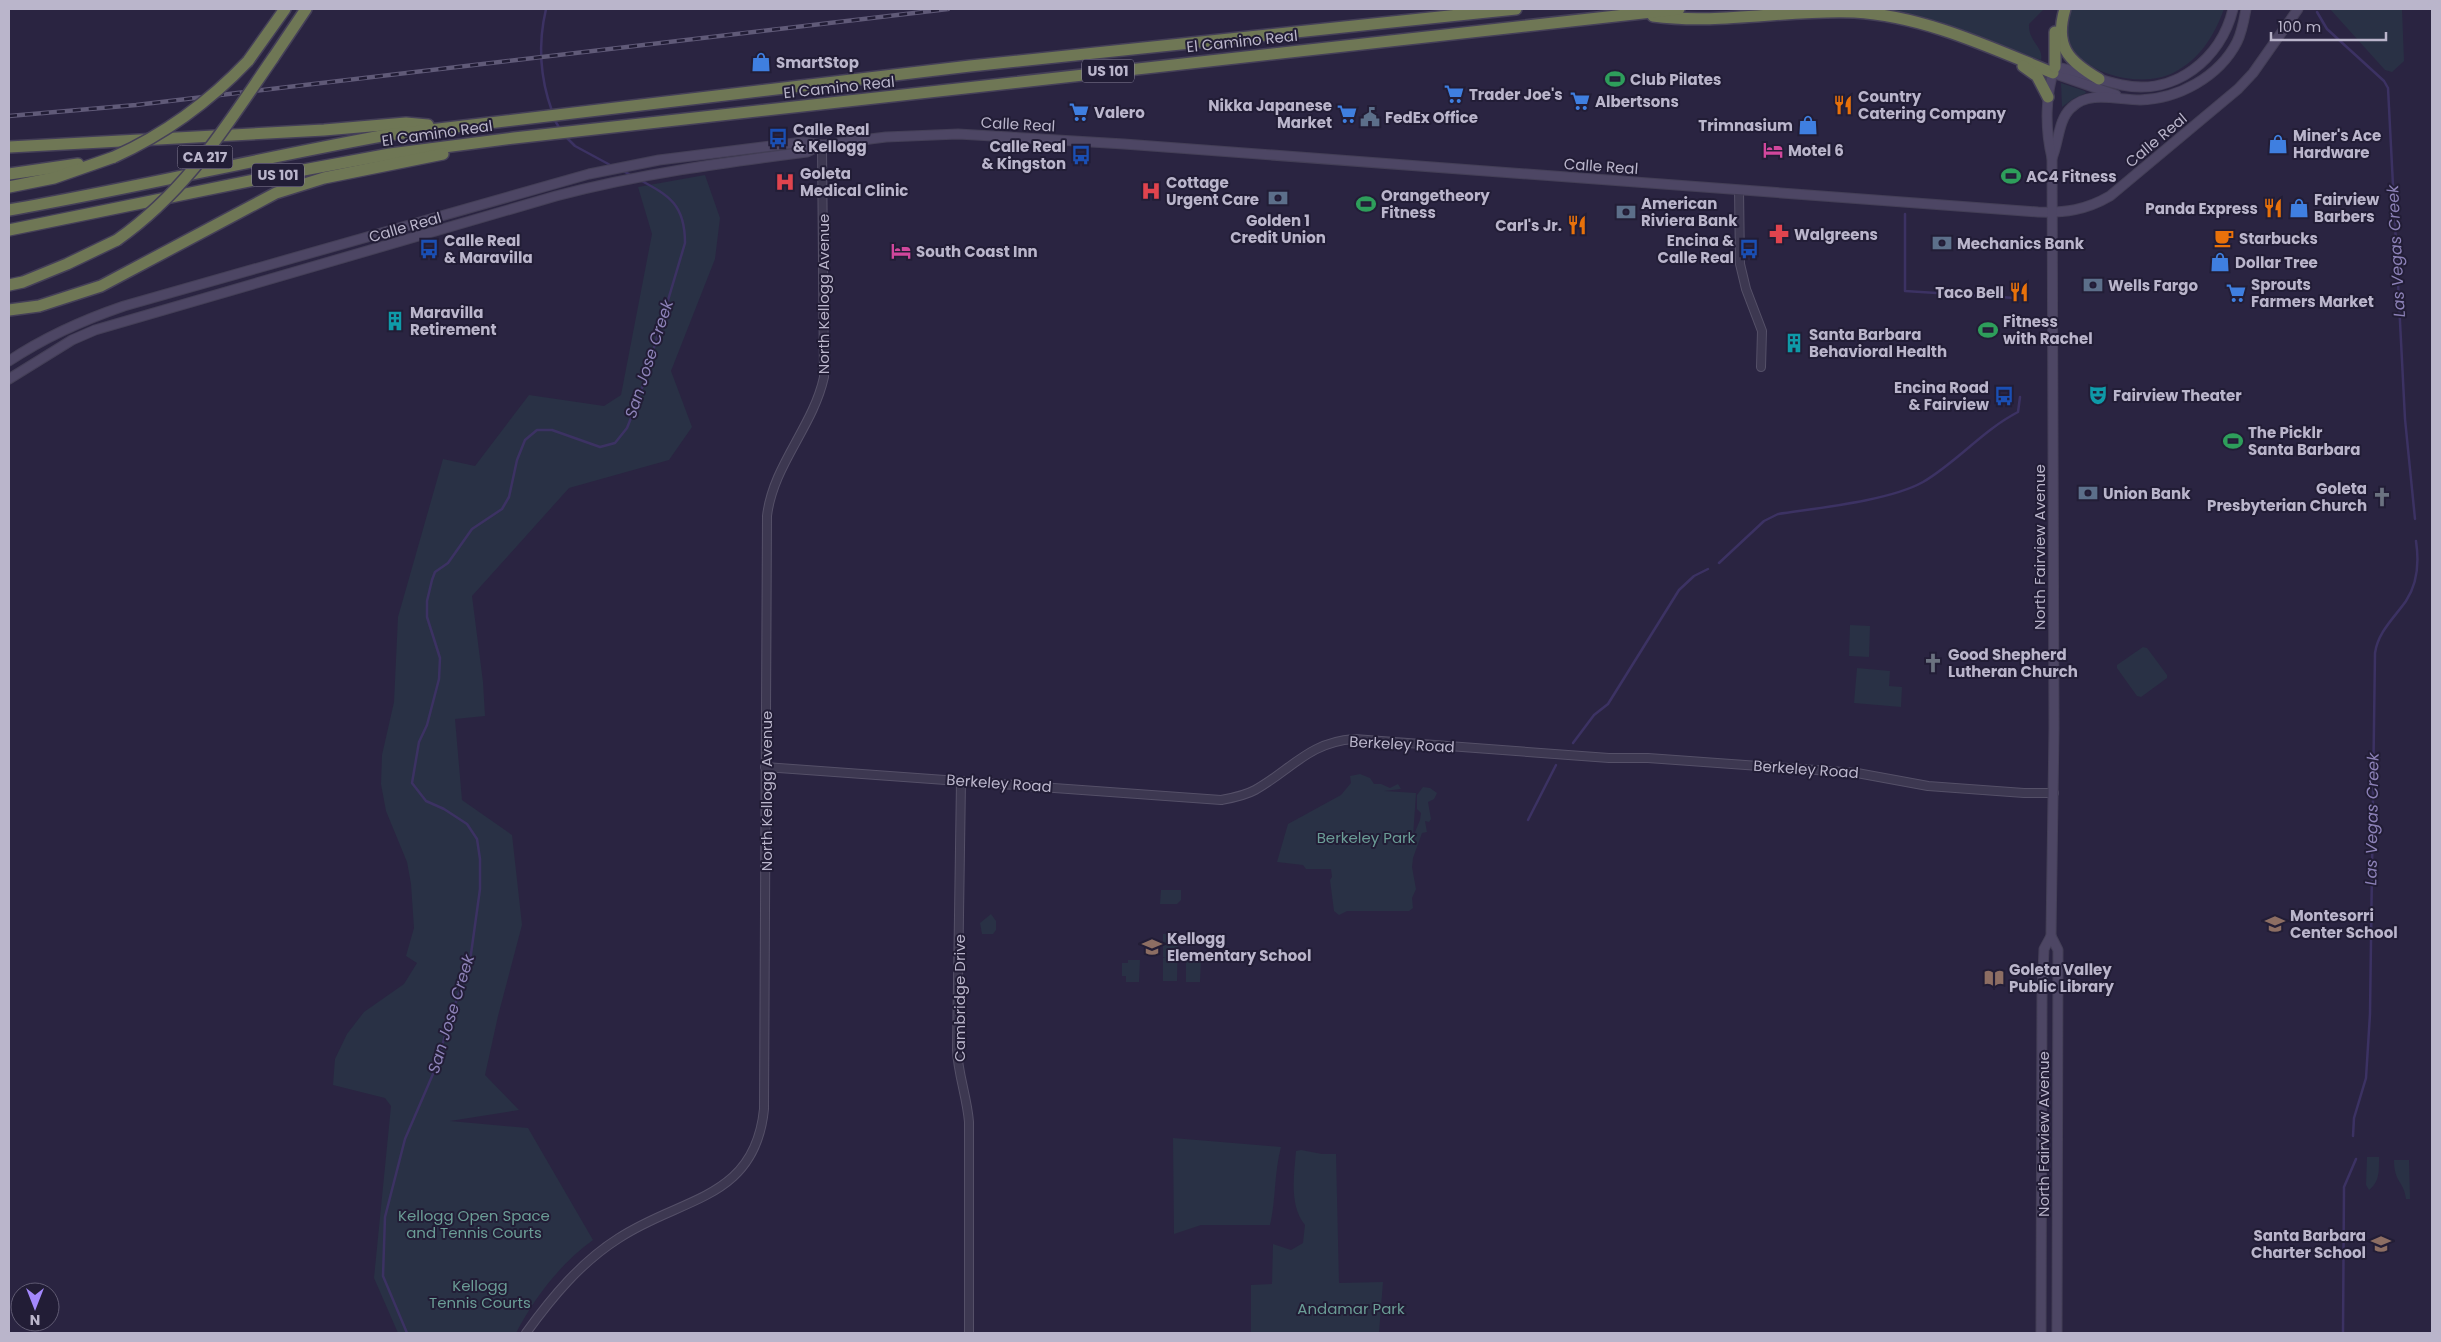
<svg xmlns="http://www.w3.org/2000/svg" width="2441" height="1342" font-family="Poppins,sans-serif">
<rect width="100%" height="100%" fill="#2a2441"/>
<g fill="#293145">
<path d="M1875,9h169l-15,15c-1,18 15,23 12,36l-10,-3 -93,-36z"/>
<path d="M2071,9h153c-10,27 -24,50 -51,64 -40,20 -127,-8 -102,-64z"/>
<polygon points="2330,9 2402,9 2404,61 2392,72 2385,70"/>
<polygon points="2061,83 2085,91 2086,93 2073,99 2062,107"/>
<path d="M705,175l15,43 -5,41 -44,112 21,56 -23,33 -100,28 -97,108 11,86 2,34 -30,3 7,81 50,35 10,90 -24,91 -13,59 34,35 -69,11 78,7 65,112c-33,24 -58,57 -77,93h-118l-24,-55 17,-172 -6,-8 -52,-13 2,-26 12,-25 17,-22 40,-28 13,-21 -11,-7 8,-28 -3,-44 -4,-22 -21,-51 -5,-27 1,-29 12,-53 4,-85 45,-158 32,7 54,-71 75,11 17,-11 31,-161 -14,-47z"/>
<polygon points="1850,625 1870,626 1869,657 1849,656"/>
<polygon points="2143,647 2147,648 2167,675 2167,678 2141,697 2137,696 2117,668 2117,665"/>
<polygon points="1857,668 1890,671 1889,686 1902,687 1901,707 1854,703"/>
<polygon points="1360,774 1370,778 1374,784 1381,784 1390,788 1398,784 1401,789 1384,791 1416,793 1413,837 1420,820 1421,813 1417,809 1417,795 1423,787 1430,788 1437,793 1434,799 1428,802 1431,819 1429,822 1425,821 1427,832 1422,833 1413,858 1412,867 1416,889 1412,898 1413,908 1409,911 1347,911 1339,915 1334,911 1330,880 1332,877 1331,869 1306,869 1303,865 1277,862 1288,824 1341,795 1351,783 1350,776"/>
<polygon points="1161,890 1181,890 1181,900 1177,904 1160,904"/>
<polygon points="991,914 996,921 996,930 993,934 982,934 980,923"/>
<polygon points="1163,934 1178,934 1177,981 1163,981 1163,958 1166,958 1163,957"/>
<polygon points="1186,958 1201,958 1200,982 1186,982"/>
<polygon points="1128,960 1140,960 1139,982 1126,982 1126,976 1122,976 1122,963 1128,963"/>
<path d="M1173,1138l108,9c-7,26 -5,53 -11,78h-69l-27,9z"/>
<path d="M1301,1150l21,4h14l3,129 44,-1 -4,51h-128v-48l21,-1 1,-40 18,6 12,-7 2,-18c-16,-19 -11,-50 -9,-74z"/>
<path d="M2367,1157h12c0,13 1,25 -10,33l-3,-5z"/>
<path d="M2394,1160h15l1,39h-4c-2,-18 -12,-16 -12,-39z"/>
</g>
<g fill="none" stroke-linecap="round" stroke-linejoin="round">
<g stroke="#3c3263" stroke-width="2.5">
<path d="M546,9c-8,34 -6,69 6,102"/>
<polyline points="2317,12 2327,29 2384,81 2388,88 2405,419 2415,519"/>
<polyline points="554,119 560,129"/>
<polyline points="565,136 575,146 612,166"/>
<polyline points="622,170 632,176"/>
<polyline points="1905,214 1905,291 2015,298"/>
<path d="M1719,563l45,-42 14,-7c39,-6 111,-13 145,-32 34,-20 60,-52 95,-70l2,-15"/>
<polyline points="1573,743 1594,715 1608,704 1679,590 1694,576 1708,569"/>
<polyline points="1528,820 1556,765"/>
<path d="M2353,1136l1,-18 12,-40 4,-64 5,-361c3,-21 19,-35 31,-52 12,-18 13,-40 10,-60"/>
<path d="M407,1333l-24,-57 2,-59 20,-78 31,-72 12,-42 22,-64 10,-72v-30l-3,-20 -10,-15 -23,-15 -18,-8 -14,-18 7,-41 8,-17 12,-46 1,-21 -13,-41v-16l5,-21 3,-8 13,-9 24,-34 30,-20 7,-12 8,-37 8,-20 12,-10h15l48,17 15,-4 12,-15 12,-30 46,-155c0,-38 -15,-47 -45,-63"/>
<polyline points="2343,1333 2344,1187 2356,1159"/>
</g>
<defs>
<g id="tertiary">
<polyline points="1739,190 1740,264 1746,289 1762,331 1761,367"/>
<path d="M765,767l456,33c11,-2 23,-4 34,-10 36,-20 54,-48 99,-51l255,19h39l209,15 71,13 96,7h30"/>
<path d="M961,781l-4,269c1,24 10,47 12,72v211"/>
<path d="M526,1333c26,-36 55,-71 93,-95 62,-41 136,-38 145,-129l3,-593c6,-51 46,-89 57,-139l-2,-232"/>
</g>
<g id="secondary">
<polyline points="2053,73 2116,95"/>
<path d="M2052,158c7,-16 6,-38 19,-50 18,-18 46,-8 69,-8 38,-1 79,-23 97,-58 5,-10 7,-22 9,-33"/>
<path d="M9,361c36,-24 74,-41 115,-55l465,-132 70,-14 144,-18 19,3 64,-8 72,-3 166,10 914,68c27,1 48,-2 72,-16l128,-107 15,-16 45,-64"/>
<path d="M9,379l63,-39 23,-10 461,-134c83,-22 165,-33 251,-44l14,-7"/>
<polyline points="2051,936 2058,950 2057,1333"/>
<path d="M2041,1333l1,-337 2,-47 7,-13 3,-208 -2,-570c-7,-29 -7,-63 3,-91 23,3 44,14 67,18 53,11 99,-26 111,-76"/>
</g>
<g id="motorway">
<path d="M2065,9c-11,37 3,52 34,70"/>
<path d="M1653,16c66,9 134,-7 201,-4 70,4 135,35 199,61"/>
<polyline points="273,58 306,9"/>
<polyline points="248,61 285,9"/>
<polyline points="2023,66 2037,76 2048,97"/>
<polyline points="2055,67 2055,32"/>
<polyline points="9,147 324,130 406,123 428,125"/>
<polyline points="9,174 78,164"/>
<polyline points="9,187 54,178 114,157"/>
<path d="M9,210c126,-22 251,-52 378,-75l583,-69 546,-57"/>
<polyline points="9,230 298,171 390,154 514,138 1679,9"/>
<polyline points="9,285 23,282 67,264 117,240"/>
<polyline points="9,310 39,306 101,286 276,193 324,178 443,154"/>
</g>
</defs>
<use href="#tertiary" stroke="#555068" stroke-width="10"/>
<use href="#secondary" stroke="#443f57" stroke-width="11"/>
<use href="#motorway" stroke="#454058" stroke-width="14"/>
<use href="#tertiary" stroke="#3d3851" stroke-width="8"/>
<use href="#secondary" stroke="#4d4664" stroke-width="9"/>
<use href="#motorway" stroke="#6f7755" stroke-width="11"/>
<defs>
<polyline id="rail" points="9,116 136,105 948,9"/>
</defs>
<use href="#rail" stroke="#605a78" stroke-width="4.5"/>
<use href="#rail" stroke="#221d36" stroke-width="2.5" stroke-dasharray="8" stroke-linecap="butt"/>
<defs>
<g id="motorway-bridge">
<path d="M114,157c51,-23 95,-55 134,-96"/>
<path d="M117,240c70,-49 109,-114 156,-182"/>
</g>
</defs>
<use href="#motorway-bridge" stroke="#454058" stroke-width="14" stroke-linecap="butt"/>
<use href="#motorway-bridge" stroke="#6f7755" stroke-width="11"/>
</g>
<defs>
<symbol id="shop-bare" viewBox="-9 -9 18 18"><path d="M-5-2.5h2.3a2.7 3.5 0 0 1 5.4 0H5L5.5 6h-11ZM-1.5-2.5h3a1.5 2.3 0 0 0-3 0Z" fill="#3f7fe0" stroke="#221d36" stroke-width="2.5" paint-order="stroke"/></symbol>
<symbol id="stadium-bare" viewBox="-9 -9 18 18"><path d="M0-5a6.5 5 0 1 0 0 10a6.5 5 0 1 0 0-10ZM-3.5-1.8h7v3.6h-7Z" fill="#2e9e5b" stroke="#221d36" stroke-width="2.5" paint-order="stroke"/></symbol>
<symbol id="supermarket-bare" viewBox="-9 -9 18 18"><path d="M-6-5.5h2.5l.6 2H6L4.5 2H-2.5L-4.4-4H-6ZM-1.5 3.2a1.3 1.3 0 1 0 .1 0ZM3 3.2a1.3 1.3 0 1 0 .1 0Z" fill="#3f7fe0" stroke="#221d36" stroke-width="2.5" paint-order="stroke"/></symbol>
<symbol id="restaurant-bare" viewBox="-9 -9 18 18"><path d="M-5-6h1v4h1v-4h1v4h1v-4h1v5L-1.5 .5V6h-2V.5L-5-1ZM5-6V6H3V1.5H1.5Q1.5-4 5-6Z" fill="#e8710a" stroke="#221d36" stroke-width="2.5" paint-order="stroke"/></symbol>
<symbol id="civic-bare" viewBox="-9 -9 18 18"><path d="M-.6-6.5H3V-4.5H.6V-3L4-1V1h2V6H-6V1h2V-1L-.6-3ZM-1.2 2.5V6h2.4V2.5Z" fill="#5c6f8a" stroke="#221d36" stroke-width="2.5" paint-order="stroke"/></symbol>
<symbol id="bus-bare" viewBox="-9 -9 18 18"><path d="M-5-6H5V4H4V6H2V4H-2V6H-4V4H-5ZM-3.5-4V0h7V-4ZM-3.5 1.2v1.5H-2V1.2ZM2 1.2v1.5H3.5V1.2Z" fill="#1a4fb4" stroke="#221d36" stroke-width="2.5" paint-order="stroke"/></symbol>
<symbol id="hotel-bare" viewBox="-9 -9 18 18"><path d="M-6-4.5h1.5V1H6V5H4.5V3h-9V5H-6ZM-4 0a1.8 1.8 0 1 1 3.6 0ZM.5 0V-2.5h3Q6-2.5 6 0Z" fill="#d1479c" stroke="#221d36" stroke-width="2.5" paint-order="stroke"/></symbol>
<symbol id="hospital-bare" viewBox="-9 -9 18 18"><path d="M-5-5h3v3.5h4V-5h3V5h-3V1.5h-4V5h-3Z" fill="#e0444e" stroke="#221d36" stroke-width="2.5" paint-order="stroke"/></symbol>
<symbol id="bank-bare" viewBox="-9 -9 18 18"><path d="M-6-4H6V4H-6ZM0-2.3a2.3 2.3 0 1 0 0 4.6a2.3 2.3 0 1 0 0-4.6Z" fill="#5c6f8a" stroke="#221d36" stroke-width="2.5" paint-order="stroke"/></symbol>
<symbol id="pharmacy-bare" viewBox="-9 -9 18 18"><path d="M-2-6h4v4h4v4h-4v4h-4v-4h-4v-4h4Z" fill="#e0444e" stroke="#221d36" stroke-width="2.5" paint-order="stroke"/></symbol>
<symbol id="cafe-bare" viewBox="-9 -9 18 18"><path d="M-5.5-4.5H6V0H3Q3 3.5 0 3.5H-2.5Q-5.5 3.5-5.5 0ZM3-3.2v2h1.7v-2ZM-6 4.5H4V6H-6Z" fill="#e8710a" stroke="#221d36" stroke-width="2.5" paint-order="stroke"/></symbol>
<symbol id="building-bare" viewBox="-9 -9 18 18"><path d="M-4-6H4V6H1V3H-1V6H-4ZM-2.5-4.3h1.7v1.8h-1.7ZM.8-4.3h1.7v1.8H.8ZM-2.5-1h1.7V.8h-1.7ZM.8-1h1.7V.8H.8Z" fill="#0f9aa8" stroke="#221d36" stroke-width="2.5" paint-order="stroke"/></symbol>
<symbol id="theatre-bare" viewBox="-9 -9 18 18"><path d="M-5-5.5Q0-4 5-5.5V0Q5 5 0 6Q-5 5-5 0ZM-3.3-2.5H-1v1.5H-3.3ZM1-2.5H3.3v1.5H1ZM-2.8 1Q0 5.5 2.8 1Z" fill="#0f9aa8" stroke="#221d36" stroke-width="2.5" paint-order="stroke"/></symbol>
<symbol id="church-bare" viewBox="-9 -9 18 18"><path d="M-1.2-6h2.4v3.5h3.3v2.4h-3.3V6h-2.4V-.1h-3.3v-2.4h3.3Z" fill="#6b7280" stroke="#221d36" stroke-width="2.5" paint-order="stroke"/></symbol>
<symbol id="school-bare" viewBox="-9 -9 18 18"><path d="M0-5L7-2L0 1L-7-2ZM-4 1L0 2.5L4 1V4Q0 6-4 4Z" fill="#8d6e63" stroke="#221d36" stroke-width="2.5" paint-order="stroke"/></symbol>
<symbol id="library-bare" viewBox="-9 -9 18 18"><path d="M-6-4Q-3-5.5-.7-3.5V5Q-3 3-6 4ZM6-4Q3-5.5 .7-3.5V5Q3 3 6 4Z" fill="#8d6e63" stroke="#221d36" stroke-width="2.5" paint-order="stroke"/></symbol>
</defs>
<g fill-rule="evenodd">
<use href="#shop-bare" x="747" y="48" width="28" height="28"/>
<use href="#stadium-bare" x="1601" y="65" width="28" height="28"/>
<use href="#supermarket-bare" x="1440" y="80" width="28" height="28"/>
<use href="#supermarket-bare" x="1566" y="87" width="28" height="28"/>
<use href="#restaurant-bare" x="1829" y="91" width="28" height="28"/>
<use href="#supermarket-bare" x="1065" y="98" width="28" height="28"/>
<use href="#supermarket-bare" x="1333" y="100" width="28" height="28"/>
<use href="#civic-bare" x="1356" y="103" width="28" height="28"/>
<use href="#shop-bare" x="1794" y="111" width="28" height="28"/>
<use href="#bus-bare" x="764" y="124" width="28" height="28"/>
<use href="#shop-bare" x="2264" y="130" width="28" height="28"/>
<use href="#hotel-bare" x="1759" y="136" width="28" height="28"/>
<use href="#bus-bare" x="1067" y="141" width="28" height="28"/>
<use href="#stadium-bare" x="1997" y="162" width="28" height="28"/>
<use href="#hospital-bare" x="771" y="168" width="28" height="28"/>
<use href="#hospital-bare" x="1137" y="177" width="28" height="28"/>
<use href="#bank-bare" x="1264" y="184" width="28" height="28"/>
<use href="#stadium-bare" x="1352" y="190" width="28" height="28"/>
<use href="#restaurant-bare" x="2259" y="194" width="28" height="28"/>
<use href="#shop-bare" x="2285" y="194" width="28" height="28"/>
<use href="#bank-bare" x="1612" y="198" width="28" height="28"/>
<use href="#restaurant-bare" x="1563" y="211" width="28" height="28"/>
<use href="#pharmacy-bare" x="1765" y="220" width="28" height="28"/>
<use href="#cafe-bare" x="2210" y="224" width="28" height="28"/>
<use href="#bank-bare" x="1928" y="229" width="28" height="28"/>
<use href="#bus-bare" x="415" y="235" width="28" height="28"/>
<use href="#bus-bare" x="1735" y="235" width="28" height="28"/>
<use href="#hotel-bare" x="887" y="237" width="28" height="28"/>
<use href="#shop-bare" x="2206" y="248" width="28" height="28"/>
<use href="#bank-bare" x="2079" y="271" width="28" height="28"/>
<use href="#restaurant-bare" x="2005" y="278" width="28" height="28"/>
<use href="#supermarket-bare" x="2222" y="279" width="28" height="28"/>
<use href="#building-bare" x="381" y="307" width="28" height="28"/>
<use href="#stadium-bare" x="1974" y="316" width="28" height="28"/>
<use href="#building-bare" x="1780" y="329" width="28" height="28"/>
<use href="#theatre-bare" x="2084" y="381" width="28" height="28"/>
<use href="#bus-bare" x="1990" y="382" width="28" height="28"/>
<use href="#stadium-bare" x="2219" y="427" width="28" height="28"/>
<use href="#bank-bare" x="2074" y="479" width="28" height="28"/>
<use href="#church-bare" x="2368" y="483" width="28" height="28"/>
<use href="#church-bare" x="1919" y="649" width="28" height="28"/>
<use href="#school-bare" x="2261" y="910" width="28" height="28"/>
<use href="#school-bare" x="1138" y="933" width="28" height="28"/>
<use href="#library-bare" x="1980" y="964" width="28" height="28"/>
<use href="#school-bare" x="2367" y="1230" width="28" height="28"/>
</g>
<g text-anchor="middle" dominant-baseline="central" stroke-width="4" stroke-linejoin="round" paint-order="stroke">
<g fill="#221d36" stroke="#8c879e" stroke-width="1">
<rect x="1082" y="59.5" width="52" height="23" rx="4"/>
<rect x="177.5" y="145.5" width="55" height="23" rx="4"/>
<rect x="252" y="163.5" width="52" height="23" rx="4"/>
</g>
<g font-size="14" font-weight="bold" fill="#bab5cb">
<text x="1108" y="71">US 101</text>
<text x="205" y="157">CA 217</text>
<text x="278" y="175">US 101</text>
</g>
<g font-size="15" fill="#bab5cb" stroke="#221d36">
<text transform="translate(1242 41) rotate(-6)">El Camino Real</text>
<text transform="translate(839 87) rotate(-6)">El Camino Real</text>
<text transform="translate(1018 124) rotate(3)">Calle Real</text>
<text transform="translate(437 133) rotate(-8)">El Camino Real</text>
<text transform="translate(2156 140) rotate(-40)">Calle Real</text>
<text transform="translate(1601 166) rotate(4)">Calle Real</text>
<text transform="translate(405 227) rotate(-16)">Calle Real</text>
<text transform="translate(823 294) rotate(-90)">North Kellogg Avenue</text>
<text transform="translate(2039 547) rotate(-90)">North Fairview Avenue</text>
<text transform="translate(1402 744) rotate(3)">Berkeley Road</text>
<text transform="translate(1806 769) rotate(4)">Berkeley Road</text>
<text transform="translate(999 783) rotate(4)">Berkeley Road</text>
<text transform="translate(766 791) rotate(-90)">North Kellogg Avenue</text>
<text transform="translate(959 998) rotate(-90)">Cambridge Drive</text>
<text transform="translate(2043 1134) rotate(-90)">North Fairview Avenue</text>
</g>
<g font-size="15" font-weight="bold" fill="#bab5cb" stroke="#221d36" text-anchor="start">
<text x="776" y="62">SmartStop</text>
<text x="1630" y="79">Club Pilates</text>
<text x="1469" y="94">Trader Joe's</text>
<text x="1858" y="96">Country<tspan x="1858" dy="17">Catering Company</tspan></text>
<text x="1595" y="101">Albertsons</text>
<text x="1332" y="105" text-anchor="end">Nikka Japanese<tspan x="1332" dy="17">Market</tspan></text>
<text x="1094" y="112">Valero</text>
<text x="1385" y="117">FedEx Office</text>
<text x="1793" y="125" text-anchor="end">Trimnasium</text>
<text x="793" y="129">Calle Real<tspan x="793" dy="17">&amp; Kellogg</tspan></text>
<text x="2293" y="135">Miner's Ace<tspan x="2293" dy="17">Hardware</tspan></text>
<text x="1066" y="146" text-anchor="end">Calle Real<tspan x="1066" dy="17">&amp; Kingston</tspan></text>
<text x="1788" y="150">Motel 6</text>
<text x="800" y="173">Goleta<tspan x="800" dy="17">Medical Clinic</tspan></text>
<text x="2026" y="176">AC4 Fitness</text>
<text x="1166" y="182">Cottage<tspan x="1166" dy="17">Urgent Care</tspan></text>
<text x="1381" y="195">Orangetheory<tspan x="1381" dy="17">Fitness</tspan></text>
<text x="2314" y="199">Fairview<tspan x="2314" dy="17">Barbers</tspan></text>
<text x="1641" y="203">American<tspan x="1641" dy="17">Riviera Bank</tspan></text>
<text x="2258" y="208" text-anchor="end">Panda Express</text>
<text x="1278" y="220" text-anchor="middle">Golden 1<tspan x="1278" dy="17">Credit Union</tspan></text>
<text x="1562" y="225" text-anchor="end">Carl's Jr.</text>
<text x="1794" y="234">Walgreens</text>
<text x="2239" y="238">Starbucks</text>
<text x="444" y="240">Calle Real<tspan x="444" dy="17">&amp; Maravilla</tspan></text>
<text x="1734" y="240" text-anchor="end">Encina &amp;<tspan x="1734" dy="17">Calle Real</tspan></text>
<text x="1957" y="243">Mechanics Bank</text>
<text x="916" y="251">South Coast Inn</text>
<text x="2235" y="262">Dollar Tree</text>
<text x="2251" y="284">Sprouts<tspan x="2251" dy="17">Farmers Market</tspan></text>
<text x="2108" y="285">Wells Fargo</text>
<text x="2004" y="292" text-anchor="end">Taco Bell</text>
<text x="410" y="312">Maravilla<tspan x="410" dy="17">Retirement</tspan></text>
<text x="2003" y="321">Fitness<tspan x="2003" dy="17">with Rachel</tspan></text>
<text x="1809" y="334">Santa Barbara<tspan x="1809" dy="17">Behavioral Health</tspan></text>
<text x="1989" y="387" text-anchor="end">Encina Road<tspan x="1989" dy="17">&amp; Fairview</tspan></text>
<text x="2113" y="395">Fairview Theater</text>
<text x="2248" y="432">The Picklr<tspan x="2248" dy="17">Santa Barbara</tspan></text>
<text x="2367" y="488" text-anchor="end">Goleta<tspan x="2367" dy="17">Presbyterian Church</tspan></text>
<text x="2103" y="493">Union Bank</text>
<text x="1948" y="654">Good Shepherd<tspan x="1948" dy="17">Lutheran Church</tspan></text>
<text x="2290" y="915">Montesorri<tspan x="2290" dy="17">Center School</tspan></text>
<text x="1167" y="938">Kellogg<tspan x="1167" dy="17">Elementary School</tspan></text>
<text x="2009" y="969">Goleta Valley<tspan x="2009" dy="17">Public Library</tspan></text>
<text x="2366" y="1235" text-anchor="end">Santa Barbara<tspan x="2366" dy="17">Charter School</tspan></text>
</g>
<g font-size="15" fill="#6b9d96" stroke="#221d36">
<text x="1366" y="837">Berkeley Park</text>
<text x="474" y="1215">Kellogg Open Space<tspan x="474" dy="17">and Tennis Courts</tspan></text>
<text x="480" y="1285">Kellogg<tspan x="480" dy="17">Tennis Courts</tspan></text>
<text x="1351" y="1308">Andamar Park</text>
</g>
<g font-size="16" font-style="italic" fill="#8d82b8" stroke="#221d36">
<text transform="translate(2396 251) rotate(-93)">Las Vegas Creek</text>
<text transform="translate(649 359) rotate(-72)">San Jose Creek</text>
<text transform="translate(2372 819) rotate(-89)">Las Vegas Creek</text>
<text transform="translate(451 1014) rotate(-73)">San Jose Creek</text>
</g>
</g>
<rect width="2441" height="1342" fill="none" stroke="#bab5cb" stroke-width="20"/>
<g transform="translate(35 1307) rotate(180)"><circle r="24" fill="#221d36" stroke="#5f5a72"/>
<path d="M0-4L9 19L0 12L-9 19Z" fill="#a388fd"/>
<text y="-8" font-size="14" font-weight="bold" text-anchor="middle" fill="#bab5cb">N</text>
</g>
<path d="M2271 32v8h115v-8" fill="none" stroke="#bab5cb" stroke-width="2.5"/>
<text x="2278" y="32" font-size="15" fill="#bab5cb" stroke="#221d36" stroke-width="4" paint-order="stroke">100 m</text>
</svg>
